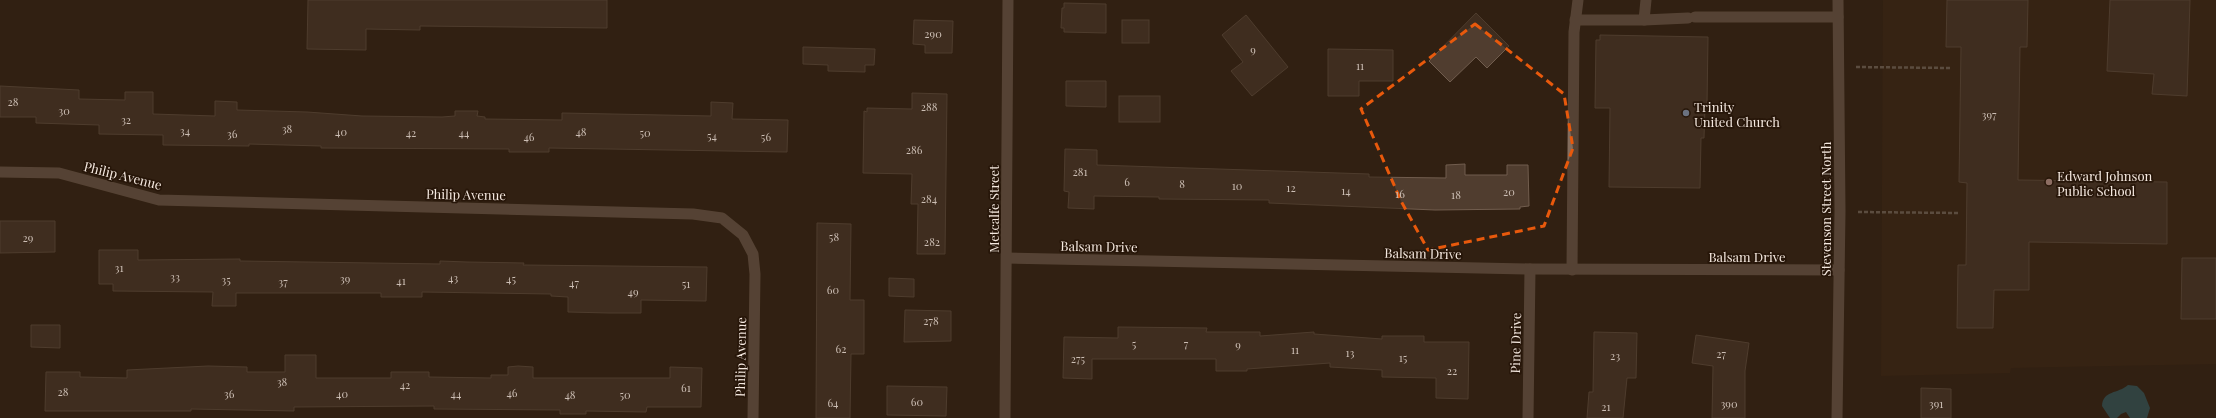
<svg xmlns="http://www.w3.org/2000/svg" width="2216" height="418" font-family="'Playfair Display',serif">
<rect width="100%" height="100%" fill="#312012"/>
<polygon fill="#3d2614" points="1883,0 2216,0 2216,364 2011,368 2010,373 1881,376"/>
<path fill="#316a78" d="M2128,385l9,1 7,7 6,15 -3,10h-17l-4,-6 -5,2 -4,4h-7l-8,-12c1,-16 16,-12 26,-21z"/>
<g fill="#503d2f" stroke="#715d4e">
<polygon points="308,0 607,0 607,28 420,26 420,30 366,29 366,50 307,49"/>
<polygon points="1947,0 2028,0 2027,47 2020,47 2018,180 2167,182 2167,244 2029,242 2029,290 1994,290 1993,328 1957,328 1958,265 1966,265 1967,183 1959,182 1961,47 1946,47"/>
<polygon points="2110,0 2190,0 2187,96 2152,94 2154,74 2107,71"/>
<polygon points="1064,3 1106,4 1106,33 1064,32 1064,28 1061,28 1062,8 1064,8"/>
<polygon points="1476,13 1509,46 1487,68 1476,57 1450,82 1429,61"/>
<polygon points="1246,15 1288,67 1252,96 1231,71 1243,62 1222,35"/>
<polygon points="914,20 953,21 952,53 925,53 925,45 913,44"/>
<rect x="1122" y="20" width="27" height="23"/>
<polygon points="1600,35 1708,37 1707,105 1705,105 1704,138 1701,138 1700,188 1609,187 1610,108 1595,108 1596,40 1600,40"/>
<polygon points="803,47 875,49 874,65 865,65 865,72 828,71 828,65 803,64"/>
<polygon points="1328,49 1393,50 1393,81 1359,81 1359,96 1328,96"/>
<polygon points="1066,81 1106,81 1106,107 1066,106"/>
<polygon points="0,86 79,90 79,99 125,100 125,92 153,92 153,114 215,116 215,101 237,102 237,110 307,112 362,116 442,117 455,116 455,111 478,111 477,116 485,117 485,119 562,120 562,113 711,116 711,102 733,103 732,119 788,120 787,152 549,148 549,152 509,152 509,149 321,148 321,146 249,144 249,146 163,145 163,135 99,134 99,125 36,123 36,117 0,117"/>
<polygon points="912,93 947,94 945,254 917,254 918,204 911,204 912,174 863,173 864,111 867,112 867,108 912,109"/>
<rect x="1119" y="96" width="41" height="26"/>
<polygon points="1065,149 1097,150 1097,165 1369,174 1369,177 1446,178 1446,165 1465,164 1465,175 1507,175 1507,165 1528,165 1529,206 1520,207 1520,209 1435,210 1269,203 1269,200 1159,199 1159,197 1094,196 1094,209 1068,208 1069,192 1064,191"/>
<polygon points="0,221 55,221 55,252 0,253"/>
<polygon points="817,223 851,224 850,300 864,300 864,354 851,354 850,418 816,418"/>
<polygon points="99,250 138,250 138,260 240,259 240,261 440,264 440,261 467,262 524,263 523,265 707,267 706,301 641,300 641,313 609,313 568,312 568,297 551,296 551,294 422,292 422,297 381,297 381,293 236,293 236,306 212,306 213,292 113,291 113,284 99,284"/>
<polygon points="2182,258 2216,258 2216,319 2181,319"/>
<polygon points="889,278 914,279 914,297 889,296"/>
<polygon points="905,310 951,311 951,341 904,342"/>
<polygon points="31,325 60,325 60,348 31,347"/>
<polygon points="1118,327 1207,328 1206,332 1260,332 1260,336 1314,332 1314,334 1382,339 1382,336 1424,336 1424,342 1469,342 1468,399 1436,398 1436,378 1382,377 1382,370 1330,367 1330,363 1247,369 1247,371 1216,371 1216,359 1092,359 1092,379 1063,378 1064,337 1118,338"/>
<polygon points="1594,332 1637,333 1636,378 1627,378 1623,418 1587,418 1589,392 1593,392"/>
<polygon points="1696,335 1749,343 1745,371 1745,418 1712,418 1713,366 1692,363"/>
<polygon points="285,355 316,355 316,378 391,378 391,372 429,372 429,377 491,378 491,375 508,375 508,367 518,366 533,367 533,378 670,378 670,367 702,368 701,407 647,407 646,412 586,411 586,414 560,414 560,410 434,409 434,406 294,407 294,411 191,409 191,411 45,411 46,372 80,372 80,377 127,378 127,370 208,366 247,367 247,372 285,372"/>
<polygon points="887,386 947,387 946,416 887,415"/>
<polygon points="1921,388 1951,389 1951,418 1921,418"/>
</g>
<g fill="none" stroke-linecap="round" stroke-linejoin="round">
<g stroke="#8f8175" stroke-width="2.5" stroke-dasharray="4 2" stroke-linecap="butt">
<polyline points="1856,67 1951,68"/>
<polyline points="1858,212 1959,213"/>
</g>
<g stroke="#826c5d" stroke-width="11">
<polyline points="1695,17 1838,17"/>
<polyline points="1575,20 1644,20 1646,0"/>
<polyline points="1644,20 1688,18"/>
<polyline points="1572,270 1574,32 1578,0"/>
</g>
<g stroke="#826c5d" stroke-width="11">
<polyline points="0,172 59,173 159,200 693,214 722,218 743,235 753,254 755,274 753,418"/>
<polyline points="1007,258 1530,269 1839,270"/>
<polyline points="1005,418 1008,0"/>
<polyline points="1528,418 1530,269"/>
</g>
<polyline stroke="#826c5d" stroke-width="11" points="1837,418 1840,211 1838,0"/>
</g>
<path d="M0 0H2216V418H0ZM1475,24l89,70 9,54 -29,78 -116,24 -27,-49 -40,-92z" fill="#312012" fill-opacity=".55" fill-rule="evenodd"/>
<path fill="none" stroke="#e8590c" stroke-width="3" stroke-dasharray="8 5" stroke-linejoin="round" d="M1475,24l89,70 9,54 -29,78 -116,24 -27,-49 -40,-92z"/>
<circle fill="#6b7280" stroke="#271609" stroke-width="1.5" cx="1686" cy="113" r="4"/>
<circle fill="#8d6e63" stroke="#271609" stroke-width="1.5" cx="2049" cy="182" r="4"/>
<g text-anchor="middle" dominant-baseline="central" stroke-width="3.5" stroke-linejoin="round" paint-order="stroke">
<g font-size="11" fill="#ccbeb4">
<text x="933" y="33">290</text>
<text x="1253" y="49">9</text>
<text x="1360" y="65">11</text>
<text x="13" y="101">28</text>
<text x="929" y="106">288</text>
<text x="64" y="110">30</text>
<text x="1989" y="114">397</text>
<text x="126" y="119">32</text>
<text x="287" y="128">38</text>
<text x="185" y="130">34</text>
<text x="341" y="131">40</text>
<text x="581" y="131">48</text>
<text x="411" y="132">42</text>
<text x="464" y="132">44</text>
<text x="645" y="132">50</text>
<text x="232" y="133">36</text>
<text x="712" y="135">54</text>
<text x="529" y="136">46</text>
<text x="766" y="136">56</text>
<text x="914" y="149">286</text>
<text x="1080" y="171">281</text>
<text x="1127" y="181">6</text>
<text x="1182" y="183">8</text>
<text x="1237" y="185">10</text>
<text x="1291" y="187">12</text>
<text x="1346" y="190">14</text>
<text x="1509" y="191">20</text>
<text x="1400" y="193">16</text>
<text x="1456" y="194">18</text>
<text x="929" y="198">284</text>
<text x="834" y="236">58</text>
<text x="28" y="237">29</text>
<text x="932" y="241">282</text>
<text x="119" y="267">31</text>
<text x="175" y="276">33</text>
<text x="453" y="277">43</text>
<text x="345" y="278">39</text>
<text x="511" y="278">45</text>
<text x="226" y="279">35</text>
<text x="401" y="280">41</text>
<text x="283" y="281">37</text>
<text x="574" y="282">47</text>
<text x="686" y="283">51</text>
<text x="833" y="289">60</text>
<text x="633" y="291">49</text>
<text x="931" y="320">278</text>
<text x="1134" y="343">5</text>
<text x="1186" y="343">7</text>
<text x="1238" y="344">9</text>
<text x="841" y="348">62</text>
<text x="1295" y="349">11</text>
<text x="1350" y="352">13</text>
<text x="1721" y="353">27</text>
<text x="1615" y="355">23</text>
<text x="1403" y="357">15</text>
<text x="1078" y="358">275</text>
<text x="1452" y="370">22</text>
<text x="282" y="381">38</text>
<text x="405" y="384">42</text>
<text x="686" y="387">61</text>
<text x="63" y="391">28</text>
<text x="512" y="392">46</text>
<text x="229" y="393">36</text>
<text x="342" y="393">40</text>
<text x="456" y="393">44</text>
<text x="570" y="394">48</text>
<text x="625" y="394">50</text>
<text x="917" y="401">60</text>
<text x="833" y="402">64</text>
<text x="1729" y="403">390</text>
<text x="1936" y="403">391</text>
<text x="1606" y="406">21</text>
</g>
<g font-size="13" fill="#f5e9e0" stroke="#271609" text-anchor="start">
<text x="1694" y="106">Trinity<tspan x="1694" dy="15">United Church</tspan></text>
<text x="2057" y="175">Edward Johnson<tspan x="2057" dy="15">Public School</tspan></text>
</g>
<g font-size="13" fill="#f5e9e0" stroke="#271609">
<text transform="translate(123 175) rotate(14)">Philip Avenue</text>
<text transform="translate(466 194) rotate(1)">Philip Avenue</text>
<text transform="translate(993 209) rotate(-90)">Metcalfe Street</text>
<text transform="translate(1825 209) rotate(-90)">Stevenson Street North</text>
<text transform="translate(1099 246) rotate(1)">Balsam Drive</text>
<text transform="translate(1423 253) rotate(1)">Balsam Drive</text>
<text x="1747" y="256">Balsam Drive</text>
<text transform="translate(1515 343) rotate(-89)">Pine Drive</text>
<text transform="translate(740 357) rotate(-89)">Philip Avenue</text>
</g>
</g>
</svg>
